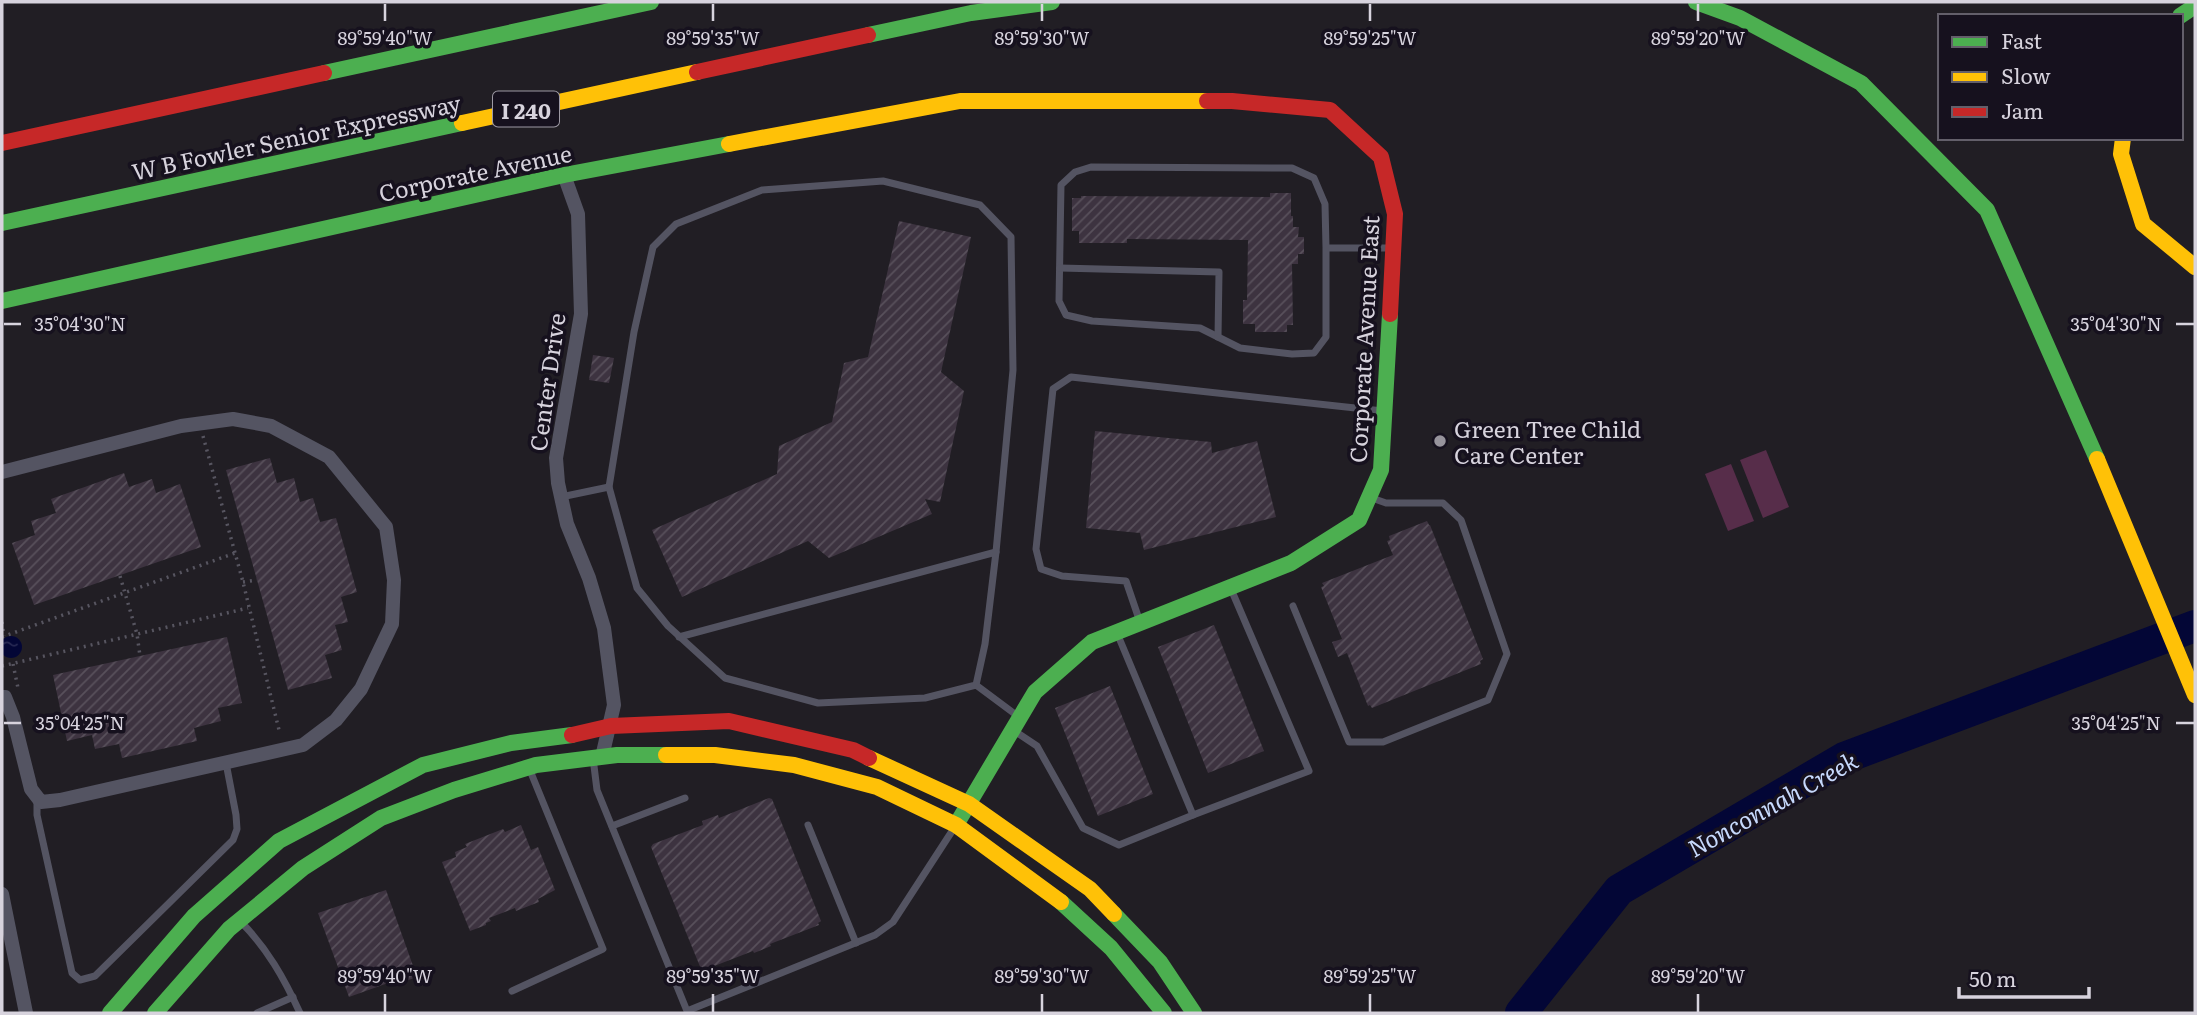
<svg xmlns="http://www.w3.org/2000/svg" width="2197" height="1015" font-family="Literata,serif">
<defs>
<pattern id="water-ripples" width="26" height="14" patternUnits="userSpaceOnUse" patternTransform="scale(1.75)"><rect width="26" height="14" fill="#030636"/><path d="M2 4q2-2 4 0t4 0M15 11q2-2 4 0t4 0" fill="none" stroke="#272953"/></pattern>
<pattern id="building-hatch" width="6" height="6" patternUnits="userSpaceOnUse" patternTransform="scale(1.75)"><rect width="6" height="6" fill="#3d3340"/><path d="M-1 1l2-2M0 6l6-6M5 7l2-2" fill="none" stroke="#58505b"/></pattern>
</defs>
<rect width="100%" height="100%" fill="#211e24"/>
<g fill="#572d4a">
<polygon points="1766,450 1789,507 1763,518 1740,460"/>
<polygon points="1731,464 1754,521 1728,531 1705,474"/>
</g>
<circle fill="url(#water-ripples)" cx="11" cy="647" r="11"/>
<g fill="none" stroke-linecap="round" stroke-linejoin="round">
<polyline stroke="#030636" stroke-width="32" points="1521,1013 1619,890 1844,758 2195,626"/>
</g>
<g fill="url(#building-hatch)">
<polygon points="1270,193 1291,193 1291,216 1293,216 1293,227 1299,227 1298,237 1304,237 1304,254 1298,254 1298,264 1292,264 1293,325 1287,325 1287,332 1255,332 1255,324 1243,324 1243,300 1247,300 1248,240 1127,239 1127,243 1079,243 1079,231 1072,231 1072,198 1081,198 1081,196 1270,197"/>
<polygon points="899,221 971,237 941,372 964,391 940,502 925,499 932,514 829,558 808,541 682,597 652,530 777,474 779,446 832,422 844,363 868,357"/>
<polygon points="593,355 614,358 609,383 589,380"/>
<polygon points="1095,431 1211,442 1212,453 1257,441 1276,517 1144,550 1140,533 1086,528"/>
<polygon points="270,458 277,483 294,478 300,502 313,498 320,522 336,518 357,592 341,597 348,622 335,625 342,650 325,655 332,678 288,690 226,470"/>
<polygon points="124,473 129,487 152,479 156,493 180,484 201,547 34,605 12,543 35,535 31,521 56,513 51,499"/>
<polygon points="1427,521 1429,525 1430,525 1483,659 1480,661 1481,664 1372,708 1370,705 1368,706 1347,653 1338,657 1332,642 1342,639 1321,587 1324,586 1322,583 1393,555 1387,541 1390,540 1389,536"/>
<polygon points="1214,625 1264,751 1208,773 1158,647"/>
<polygon points="227,637 242,703 218,708 221,721 194,728 197,741 122,758 119,744 95,749 92,735 67,741 53,675"/>
<polygon points="1110,686 1153,794 1098,816 1055,708"/>
<polygon points="769,798 772,799 821,921 818,923 819,925 770,944 771,946 754,953 753,951 704,970 704,968 701,969 651,847 653,844 703,825 702,821 718,815 719,818"/>
<polygon points="521,825 531,850 538,847 555,890 538,899 539,902 516,911 515,908 489,918 491,921 486,923 486,925 470,931 442,862 456,857 455,852 467,847 465,844 503,829 505,832"/>
<polygon points="386,890 417,977 403,982 402,978 349,997 318,913"/>
</g>
<g fill="none" stroke-linecap="round" stroke-linejoin="round">
<g stroke="#575560" stroke-width="3.5" stroke-dasharray="2 5" stroke-linecap="butt">
<polyline points="203,436 243,582 280,734"/>
<polyline points="120,576 137,634 140,656"/>
<polyline points="243,582 257,580"/>
<polyline points="2,622 4,636"/>
<polyline points="2,637 235,553"/>
<polyline points="13,664 18,688"/>
<polyline points="2,666 248,608"/>
</g>
<g stroke="#545462" stroke-width="7">
<polyline points="1326,248 1326,337 1314,353 1292,354 1240,348 1200,328 1092,321 1066,315 1059,301 1061,185 1075,172 1091,167 1292,168 1314,178 1325,204 1326,248 1392,248"/>
<polyline points="1060,268 1219,272 1218,337"/>
<polyline points="561,497 609,487"/>
<polyline points="1293,606 1349,742 1383,742 1488,700 1507,654 1461,520 1443,503 1386,503 1369,497"/>
<polyline points="1140,622 1126,581 1062,576 1041,569 1036,549 1053,389 1071,377 1383,411"/>
<polyline points="679,637 996,552"/>
<polyline points="976,685 925,698 818,703 725,678 668,626 637,588 609,487 634,332 653,247 676,224 762,190 883,181 980,205 1011,237 1013,370 996,552 985,644 976,685 1019,717"/>
<polyline points="1013,730 1037,746 1083,828 1119,845 1193,815 1117,633"/>
<polyline points="593,758 597,790 687,1011 875,935 893,922 956,825"/>
<polyline points="37,798 37,815 72,973 80,980 95,976 233,840 237,829 236,815 226,763"/>
<polyline points="1193,815 1309,771 1231,589"/>
<polyline points="808,825 856,943"/>
<polyline points="612,826 685,798"/>
<path d="M240,921c27,27 44,57 60,92"/>
<polyline points="512,991 603,949 529,768"/>
<polyline points="257,1013 293,997"/>
</g>
<g stroke="#545462" stroke-width="14">
<polyline points="564,175 578,214 581,314 556,458 558,483 567,524 589,578 604,628 614,705 602,757"/>
<polyline points="2,472 181,426 233,419 271,426 329,457 386,527 394,580 392,624 361,689 336,720 303,745 60,800 41,802 31,789 13,717 5,697 2,697"/>
<polyline points="2,894 26,1013"/>
</g>
<g stroke="#4caf50" stroke-width="16">
<polyline points="1696,2 1740,18 1861,83 1987,210 2097,459"/>
<polyline points="2180,16 2195,6"/>
<polyline points="868,35 971,13 1052,2"/>
<polyline points="324,73 651,2"/>
<polyline points="2,223 462,123"/>
<polyline points="2,301 564,175 729,144"/>
<polyline points="956,825 1035,692 1092,642 1291,563 1359,520 1381,470 1390,314"/>
<polyline points="1061,902 1111,948 1164,1013"/>
<polyline points="1114,914 1160,962 1194,1013"/>
<polyline points="110,1013 194,916 279,841 423,765 511,743 572,735"/>
<polyline points="155,1013 229,929 303,868 381,818 454,790 536,765 617,755 666,755"/>
</g>
<g stroke="#ffc107" stroke-width="16">
<polyline points="462,123 697,72"/>
<polyline points="2123,138 2121,154 2143,224 2195,267"/>
<polyline points="729,144 960,101 1207,101"/>
<polyline points="2097,459 2195,695"/>
<polyline points="666,755 715,755 794,765 877,787 956,825 1061,902"/>
<polyline points="869,758 969,804 1090,889 1114,914"/>
</g>
<g stroke="#c62828" stroke-width="16">
<polyline points="697,72 868,35"/>
<polyline points="1207,101 1232,101 1330,110 1381,157 1395,214 1390,314"/>
<polyline points="2,143 324,73"/>
<polyline points="572,735 611,726 729,721 853,750 869,758"/>
</g>
</g>
<path fill="none" stroke="#d7d3dd" stroke-width="2.5" d="M385,4v17M713,4v17M1042,4v17M1370,4v17M1698,4v17M4,324h17M2176,324h18M4,723h17M2176,723h18M385,994v18M713,994v18M1042,994v18M1370,994v18M1698,994v18"/>
<circle fill="#97949c" stroke="#16111e" stroke-width="2.5" cx="1440" cy="441" r="7"/>
<g text-anchor="middle" dominant-baseline="central" stroke-width="7" stroke-linejoin="round" paint-order="stroke">
<rect fill="#16111e" stroke="#9d99a4" stroke-width="2" x="493" y="91.5" width="66" height="35" rx="5"/>
<g font-size="21" font-weight="bold" fill="#d7d3dd">
<text x="526" y="109">I 240</text>
</g>
<g font-size="23" fill="#d7d3dd" stroke="#16111e">
<text transform="translate(296 136) rotate(-12)">W B Fowler Senior Expressway</text>
<text transform="translate(475 172) rotate(-12)">Corporate Avenue</text>
<text transform="translate(1363 339) rotate(-87)">Corporate Avenue East</text>
<text transform="translate(546 382) rotate(-82)">Center Drive</text>
</g>
<g font-size="23" fill="#d7d3dd" stroke="#16111e" text-anchor="start">
<text x="1454" y="428">Green Tree Child<tspan x="1454" dy="26">Care Center</tspan></text>
</g>
<g font-size="24" font-style="italic" fill="#c7d9fc" stroke="#16111e">
<text transform="translate(1772 803) rotate(-29)">Nonconnah Creek</text>
</g>
</g>
<g font-size="18" text-anchor="middle" fill="#d7d3dd" stroke="#16111e" stroke-width="7" stroke-linejoin="round" paint-order="stroke">
<text x="385" y="45">89°59'40"W</text>
<text x="713" y="45">89°59'35"W</text>
<text x="1042" y="45">89°59'30"W</text>
<text x="1370" y="45">89°59'25"W</text>
<text x="1698" y="45">89°59'20"W</text>
<text x="80" y="331">35°04'30"N</text>
<text x="2116" y="331">35°04'30"N</text>
<text x="80" y="730">35°04'25"N</text>
<text x="2116" y="730">35°04'25"N</text>
<text x="385" y="983">89°59'40"W</text>
<text x="713" y="983">89°59'35"W</text>
<text x="1042" y="983">89°59'30"W</text>
<text x="1370" y="983">89°59'25"W</text>
<text x="1698" y="983">89°59'20"W</text>
</g>
<rect width="2197" height="1015" fill="none" stroke="#d7d3dd" stroke-width="7"/>
<rect x="1938" y="14" width="245" height="126" fill="#16111e" stroke="#635f6a" stroke-width="2"/>
<rect x="1952" y="37" width="35" height="10" fill="#4caf50" stroke="#635f6a" stroke-width="2"/>
<text x="2001" y="49" font-size="21" fill="#d7d3dd">Fast</text>
<rect x="1952" y="72" width="35" height="10" fill="#ffc107" stroke="#635f6a" stroke-width="2"/>
<text x="2001" y="84" font-size="21" fill="#d7d3dd">Slow</text>
<rect x="1952" y="107" width="35" height="10" fill="#c62828" stroke="#635f6a" stroke-width="2"/>
<text x="2001" y="119" font-size="21" fill="#d7d3dd">Jam</text>
<path d="M1959 987v10h130v-10" fill="none" stroke="#d7d3dd" stroke-width="3.5"/>
<text x="1969" y="987" font-size="21" fill="#d7d3dd" stroke="#16111e" stroke-width="5" paint-order="stroke">50 m</text>
</svg>
